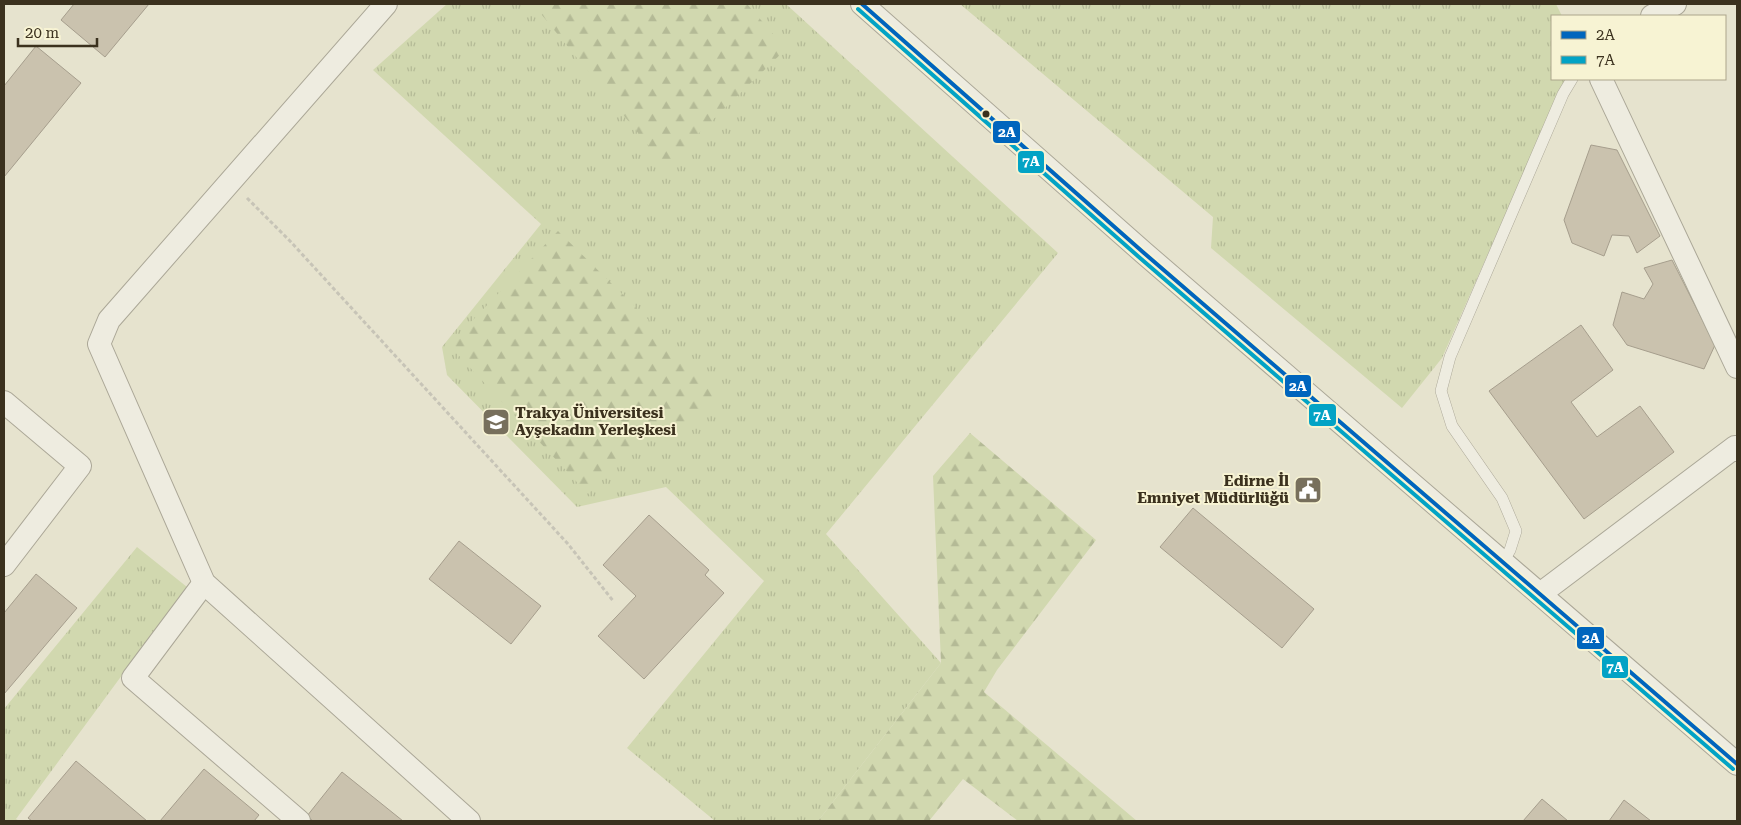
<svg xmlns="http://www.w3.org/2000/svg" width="1741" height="825" font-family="'Roboto Serif',serif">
<defs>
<pattern id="grass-tufts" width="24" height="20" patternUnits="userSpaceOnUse" patternTransform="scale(1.25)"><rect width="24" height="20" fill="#d1d8af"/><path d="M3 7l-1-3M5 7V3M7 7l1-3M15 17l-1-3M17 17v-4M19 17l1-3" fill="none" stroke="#b4ba96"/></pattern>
<pattern id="forest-firs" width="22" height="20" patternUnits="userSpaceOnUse" patternTransform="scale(1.25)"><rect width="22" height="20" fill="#d1d8af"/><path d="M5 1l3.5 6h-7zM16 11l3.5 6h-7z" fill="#b4ba96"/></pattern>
</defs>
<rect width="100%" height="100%" fill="#e6e3ce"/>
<g fill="url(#grass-tufts)">
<polygon points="447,4 786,4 1058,253 826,534 941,663 818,821 715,821 627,748 764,581 666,487 577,507 447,375 442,347 541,224 373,70"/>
<polygon points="960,4 1556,4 1562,16 1552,16 1552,79 1565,79 1442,358 1402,408 1211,248 1213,217"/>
<polygon points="137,547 187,587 16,819 19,821 4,821 4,709"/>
</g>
<g fill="url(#forest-firs)">
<polygon points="533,4 747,4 786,49 665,166"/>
<polygon points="558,231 725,395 674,443 655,424 588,494 449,345"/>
<polygon points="970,433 1096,540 997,670 984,692 1137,821 1018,821 963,779 929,821 818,821 941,663 933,476"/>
</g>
<g fill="#cac2ae" stroke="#a69e8d">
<polygon points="74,4 149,4 105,57 61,20"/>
<polygon points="36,46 81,83 4,177 4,86"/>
<polygon points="1591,145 1617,150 1660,236 1637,253 1629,236 1612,235 1604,256 1572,243 1564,220"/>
<polygon points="1672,260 1715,345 1704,369 1627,345 1613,325 1622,292 1644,299 1653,284 1644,268"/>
<polygon points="1581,325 1613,370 1571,402 1597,437 1640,406 1674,452 1584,519 1489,391"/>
<polygon points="1193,508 1314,609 1282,648 1160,547"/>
<polygon points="649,515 709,570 705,575 724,593 644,679 598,636 636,596 603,565"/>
<polygon points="459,541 541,606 511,644 429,579"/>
<polygon points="36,574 77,608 4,694 4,613"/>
<polygon points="76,761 147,821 32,821 28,818"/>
<polygon points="204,769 259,815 254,821 160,821"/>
<polygon points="342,772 403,821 313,821 307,816"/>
<polygon points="1542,799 1568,821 1523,821"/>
<polygon points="1624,800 1651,821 1609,821"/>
</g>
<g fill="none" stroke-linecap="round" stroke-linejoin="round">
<defs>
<polyline id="lane" points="1503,562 1510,550 1516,531 1502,498 1452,426 1441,391 1450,357 1563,94 1572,79"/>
<g id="street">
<polyline points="386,4 109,320 99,344 204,583 469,821"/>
<polyline points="862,4 1144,253 1737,764"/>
<polyline points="1652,16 1675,4"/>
<polyline points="1601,79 1737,367"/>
<polyline points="4,402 80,466 4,565"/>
<polyline points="204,583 133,678 299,821"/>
<polyline points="1540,594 1735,447 1737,450"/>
</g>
</defs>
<use href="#lane" stroke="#aba797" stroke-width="12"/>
<use href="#street" stroke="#aba797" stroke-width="24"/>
<polyline stroke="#c7c4b7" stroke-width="3" stroke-dasharray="4 2.5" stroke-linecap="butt" points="247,198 290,241 568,544 614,602"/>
<use href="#lane" stroke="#eeece0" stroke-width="11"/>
<use href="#street" stroke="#eeece0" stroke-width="22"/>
<defs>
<polyline id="bus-1" points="862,4 1144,253 1737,764"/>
<polyline id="bus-2" points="858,9 1140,258 1733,769"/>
</defs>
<use href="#bus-1" stroke="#f7f3d3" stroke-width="8"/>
<use href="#bus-2" stroke="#f7f3d3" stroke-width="8"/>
<use href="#bus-1" stroke="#0065bd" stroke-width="4"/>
<use href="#bus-2" stroke="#03a3c5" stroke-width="4"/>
</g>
<defs>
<symbol id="university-square" viewBox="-11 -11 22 22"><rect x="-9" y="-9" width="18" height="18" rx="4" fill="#776f5c" stroke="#f7f3d3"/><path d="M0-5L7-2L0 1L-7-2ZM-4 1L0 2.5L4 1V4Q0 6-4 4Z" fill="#fff"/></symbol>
<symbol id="civic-square" viewBox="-11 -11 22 22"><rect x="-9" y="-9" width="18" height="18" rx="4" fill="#776f5c" stroke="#f7f3d3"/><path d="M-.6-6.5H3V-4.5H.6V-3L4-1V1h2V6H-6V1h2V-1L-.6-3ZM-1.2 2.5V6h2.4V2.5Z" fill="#fff"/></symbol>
</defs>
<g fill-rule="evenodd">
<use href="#university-square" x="480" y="406" width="32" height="32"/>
<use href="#civic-square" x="1292" y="474" width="32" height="32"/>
</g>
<circle fill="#3b311e" stroke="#f7f3d3" stroke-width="2" cx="986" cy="114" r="4.5"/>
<g text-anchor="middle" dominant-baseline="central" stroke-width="4" stroke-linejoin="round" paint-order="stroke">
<g font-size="15" font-weight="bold" fill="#3b311e" stroke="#f7f3d3" text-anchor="start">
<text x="515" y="413">Trakya Üniversitesi<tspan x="515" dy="17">Ayşekadın Yerleşkesi</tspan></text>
<text x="1289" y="481" text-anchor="end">Edirne İl<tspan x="1289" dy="17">Emniyet Müdürlüğü</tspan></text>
</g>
</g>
<g stroke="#f7f3d3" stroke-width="2">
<rect x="992" y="120" width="29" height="24" rx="5" fill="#0065bd"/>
<rect x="1017" y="150" width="28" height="24" rx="5" fill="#03a3c5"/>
<rect x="1284" y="374" width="28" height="24" rx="5" fill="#0065bd"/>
<rect x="1308" y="403" width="29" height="24" rx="5" fill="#03a3c5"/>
<rect x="1576" y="626" width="29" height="24" rx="5" fill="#0065bd"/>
<rect x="1601" y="655" width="28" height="24" rx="5" fill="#03a3c5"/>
</g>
<g font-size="14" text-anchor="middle" font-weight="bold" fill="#fff">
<text x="1007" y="137">2A</text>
<text x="1031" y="166">7A</text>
<text x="1298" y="391">2A</text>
<text x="1322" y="420">7A</text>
<text x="1591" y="643">2A</text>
<text x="1615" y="672">7A</text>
</g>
<rect width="1741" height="825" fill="none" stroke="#3b311e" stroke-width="10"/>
<rect x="1551" y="15" width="175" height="65" fill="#f7f3d3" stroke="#aca58b"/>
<rect x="1561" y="31" width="25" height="8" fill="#0065bd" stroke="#aca58b"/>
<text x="1596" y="40" font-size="15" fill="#3b311e">2A</text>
<rect x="1561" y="56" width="25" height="8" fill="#03a3c5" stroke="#aca58b"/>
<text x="1596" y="65" font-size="15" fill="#3b311e">7A</text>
<path d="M18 38v8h79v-8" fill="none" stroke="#3b311e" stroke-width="2.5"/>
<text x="25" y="38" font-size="15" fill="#3b311e" stroke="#f7f3d3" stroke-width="4" paint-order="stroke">20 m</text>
</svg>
